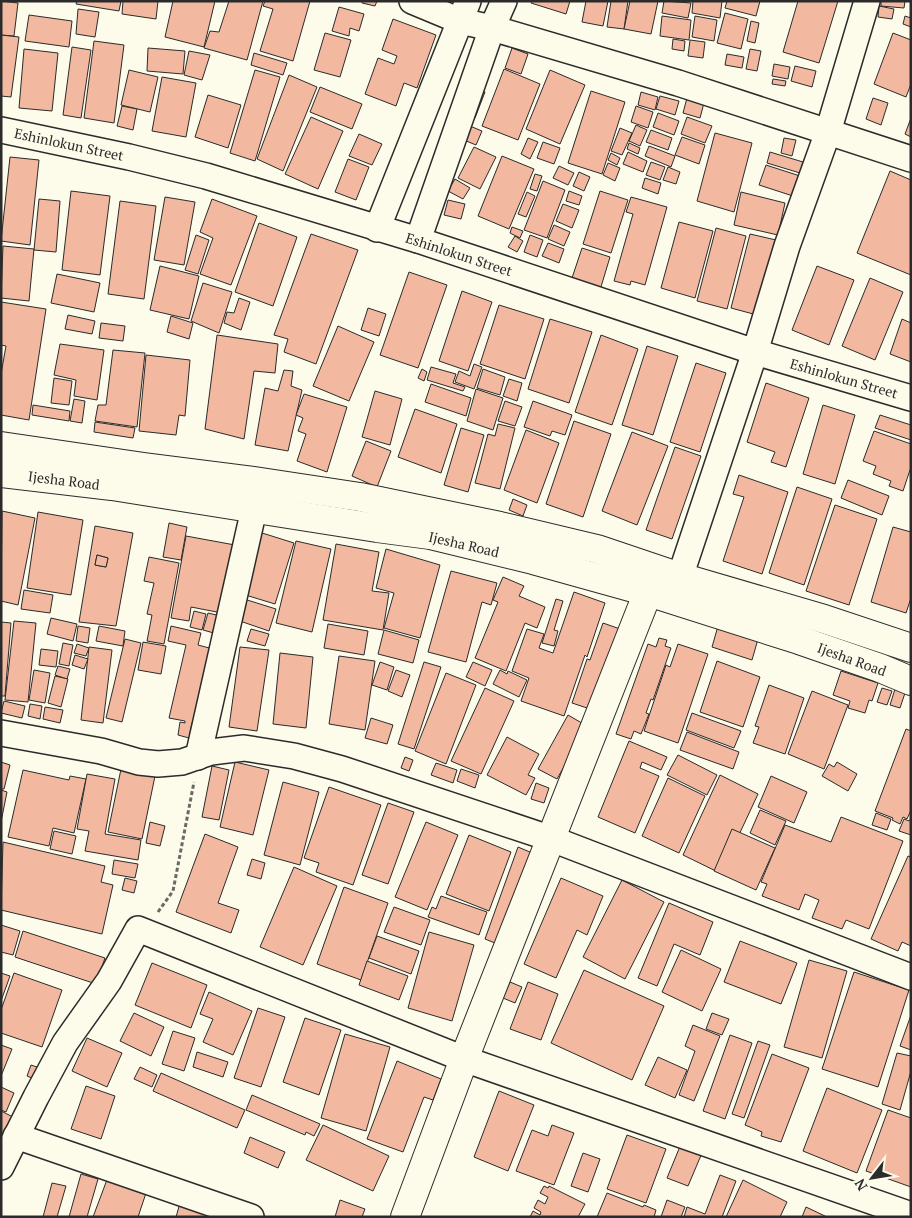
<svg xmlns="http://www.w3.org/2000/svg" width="912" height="1218" font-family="'PT Serif',serif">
<rect width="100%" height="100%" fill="#fdfbea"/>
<g fill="#f2b8a0" stroke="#2b2b2b" fill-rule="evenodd">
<polygon points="1,1 18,3 14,36 1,35"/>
<polygon points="77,1 121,1 119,11 76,4"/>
<polygon points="123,1 158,1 156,19 122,14"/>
<polygon points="173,1 215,1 204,47 165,37"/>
<polygon points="229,1 263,1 247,60 204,48 210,31 219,32"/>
<polygon points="265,1 310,1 293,61 260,51 273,9 263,6"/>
<polygon points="362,1 377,1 375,6 362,3"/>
<polygon points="532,1 570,1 566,14 531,3"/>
<polygon points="586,1 608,1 603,26 582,22"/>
<polygon points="611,1 628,1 624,29 607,27"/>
<polygon points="630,1 658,1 651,34 624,29"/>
<polygon points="664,1 691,3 688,18 662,13"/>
<polygon points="693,1 722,1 720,18 692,13"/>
<polygon points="727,1 760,1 756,16 725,8"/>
<polygon points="798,1 838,1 819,63 783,52"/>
<polygon points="881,1 905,1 904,8 881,6"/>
<polygon points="879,6 894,9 892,19 878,17"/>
<polygon points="339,7 364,14 359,31 350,28 349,36 332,31"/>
<polygon points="78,9 99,12 95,37 76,34"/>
<polygon points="725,13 748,19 741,49 717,43"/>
<polygon points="29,15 72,21 69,47 25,41"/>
<polygon points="662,16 691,20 689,40 660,36"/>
<polygon points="695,16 717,20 714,41 692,37"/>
<polygon points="905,16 911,18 911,27 903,24"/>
<polygon points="393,19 436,35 417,88 404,83 396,106 365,94 378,58 394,64 397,56 382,50"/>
<polygon points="751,21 759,23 755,43 747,41"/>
<polygon points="325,33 351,40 340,77 314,70"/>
<polygon points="893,33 911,40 911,84 906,97 874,84"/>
<polygon points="1,35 19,37 11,97 1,96"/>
<polygon points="673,39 685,41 684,51 672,49"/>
<polygon points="690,40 705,42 703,58 688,56"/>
<polygon points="94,41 124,45 114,123 84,118"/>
<polygon points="72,47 91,50 81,118 63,115"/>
<polygon points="148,48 185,51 183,74 147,71"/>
<polygon points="512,48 528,54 521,74 505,68"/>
<polygon points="24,49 58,53 52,111 19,108"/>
<polygon points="750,49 761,51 757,71 746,69"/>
<polygon points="189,51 210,55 202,80 184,75"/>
<polygon points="254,53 287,63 283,75 251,65"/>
<polygon points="727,54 744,57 742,68 725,65"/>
<polygon points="774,64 790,67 788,79 772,76"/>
<polygon points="795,66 816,71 812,87 791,81"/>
<polygon points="504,69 540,84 518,140 482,126"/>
<polygon points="129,70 158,77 150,112 121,105"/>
<polygon points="255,70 280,77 255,161 230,153"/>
<polygon points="550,70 585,85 560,144 526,129"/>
<polygon points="289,75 317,87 283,171 257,159"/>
<polygon points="162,77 196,83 186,137 152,131"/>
<polygon points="773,79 786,81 785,86 772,84"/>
<polygon points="320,87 362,104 352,129 310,112"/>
<polygon points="475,88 485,92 475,118 466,114"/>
<polygon points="591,91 625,102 602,174 568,163"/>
<polygon points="641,92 658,97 655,110 638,105"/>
<polygon points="688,94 705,99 700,118 683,113"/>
<polygon points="208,95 241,105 228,148 195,137"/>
<polygon points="660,96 679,101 675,115 656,109"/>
<polygon points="873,98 888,103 881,125 866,119"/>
<polygon points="122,106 137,109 133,130 117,126"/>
<polygon points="636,106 653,112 648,128 631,122"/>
<polygon points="658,113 679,121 674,135 653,127"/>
<polygon points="311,117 343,131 318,189 285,174"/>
<polygon points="687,117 712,126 705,143 681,134"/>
<polygon points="911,118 911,137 905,134"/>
<polygon points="465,124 482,131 476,145 459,138"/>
<polygon points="636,125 647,130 640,146 629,141"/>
<polygon points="620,128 632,133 622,155 611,151"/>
<polygon points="651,130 672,138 668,150 646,142"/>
<polygon points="715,133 752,143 734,212 697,201"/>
<polygon points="359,134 382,144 372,165 349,156"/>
<polygon points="682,137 705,145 699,164 675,155"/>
<polygon points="528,138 538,142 530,159 521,154"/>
<polygon points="784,138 796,140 792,156 781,153"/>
<polygon points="543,142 560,148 554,164 537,158"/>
<polygon points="629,143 640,148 638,154 627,149"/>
<polygon points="649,146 675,156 671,167 645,156"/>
<polygon points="474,147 496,157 480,189 458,178"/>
<polygon points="628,152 647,161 643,172 623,164"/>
<polygon points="770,152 803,162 800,173 767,163"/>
<polygon points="611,153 620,158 617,165 608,160"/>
<polygon points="502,156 534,169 509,229 478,216"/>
<polygon points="10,157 39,160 30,245 1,241"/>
<polygon points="348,159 369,167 356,200 335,192"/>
<polygon points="651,162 665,167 660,180 646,175"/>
<polygon points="608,163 620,168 615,181 603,175"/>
<polygon points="766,165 800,176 793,196 759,185"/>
<polygon points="559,166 574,173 568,185 553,178"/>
<polygon points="668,167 680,172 676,184 663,180"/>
<polygon points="890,171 911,180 911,275 857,253"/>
<polygon points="579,172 590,177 584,191 573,186"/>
<polygon points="535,174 542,176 537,191 530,189"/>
<polygon points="645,178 661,183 658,194 642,188"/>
<polygon points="455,179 470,188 463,199 448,191"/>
<polygon points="543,181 565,190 547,238 524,230"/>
<polygon points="71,191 110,196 100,275 62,270"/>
<polygon points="569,191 582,196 579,205 566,201"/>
<polygon points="600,191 628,200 611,253 583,244"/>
<polygon points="527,192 535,196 526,217 518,214"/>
<polygon points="741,192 785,203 778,235 734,225"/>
<polygon points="165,197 195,202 184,265 154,260"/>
<polygon points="631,197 667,207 645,285 631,281 630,285 614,281 633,214 626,212"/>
<polygon points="39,199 60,201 56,252 34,250"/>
<polygon points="212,199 257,216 231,285 200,274 213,238 200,232"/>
<polygon points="448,200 465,204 461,219 444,215"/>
<polygon points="120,201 156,206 144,299 108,294"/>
<polygon points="563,204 579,210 572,228 556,221"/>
<polygon points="679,222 713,231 695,298 661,288"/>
<polygon points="259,223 297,237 273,306 235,292"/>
<polygon points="554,225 570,232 564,246 548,239"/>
<polygon points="512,227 523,231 520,238 510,233"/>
<polygon points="716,228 746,236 727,309 697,301"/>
<polygon points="311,234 358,250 316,364 284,352 288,339 274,335"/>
<polygon points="750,234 776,240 757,315 731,308"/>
<polygon points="196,235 209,240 198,274 185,270"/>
<polygon points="530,235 543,240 537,257 524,252"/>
<polygon points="515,236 523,241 517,252 508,247"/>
<polygon points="548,243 564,249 559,263 542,256"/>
<polygon points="3,246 34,249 29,301 1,298"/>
<polygon points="582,248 610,257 600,290 571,281"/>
<polygon points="160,266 199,276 189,319 150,310"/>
<polygon points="817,266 854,280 829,345 792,330"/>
<polygon points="409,272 447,285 418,368 380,355"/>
<polygon points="57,274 100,283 94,312 51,303"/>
<polygon points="870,278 903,292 875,360 842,346"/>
<polygon points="203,283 232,292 219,333 191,321"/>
<polygon points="462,291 492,302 468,371 439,361"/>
<polygon points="239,298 250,302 241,330 224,323 227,312 234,313"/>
<polygon points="1,302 46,309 29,420 1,415 1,374 6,346 1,345"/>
<polygon points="499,305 544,319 525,379 480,364"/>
<polygon points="368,308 386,314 379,336 361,330"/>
<polygon points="68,315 95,321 92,334 65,329"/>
<polygon points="171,316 193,323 189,339 167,332"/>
<polygon points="550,319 592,332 569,403 528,389"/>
<polygon points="902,319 911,323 911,362 890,354"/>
<polygon points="101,323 125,326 123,341 99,338"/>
<polygon points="338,326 374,342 349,401 313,386"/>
<polygon points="217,335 278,344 275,373 254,371 244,439 205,429"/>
<polygon points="601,335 638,349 612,425 575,412"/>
<polygon points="60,344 104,350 97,400 74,396 76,380 54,375"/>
<polygon points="647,346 678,356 653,435 622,425"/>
<polygon points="113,350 145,353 137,427 95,421 98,405 106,405"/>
<polygon points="146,355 190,360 185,416 179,415 176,435 139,431"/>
<polygon points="696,363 726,373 700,452 670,442"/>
<polygon points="474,364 482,367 474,389 455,382 459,371 470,376"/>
<polygon points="431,367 456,374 453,383 465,387 463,391 427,380"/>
<polygon points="422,369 427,372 424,381 418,378"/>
<polygon points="483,369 505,377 500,395 477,388"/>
<polygon points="284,370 293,371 291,386 302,390 288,451 255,445 265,388 278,391"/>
<polygon points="54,378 72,381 69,405 51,403"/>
<polygon points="509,379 522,383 517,401 503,396"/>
<polygon points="766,383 809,398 786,467 771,462 775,452 747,442"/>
<polygon points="431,384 471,398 466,416 425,402"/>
<polygon points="476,389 503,398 493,430 467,421"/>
<polygon points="375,391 402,399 390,445 362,437"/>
<polygon points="304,394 347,407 327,472 297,461 306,434 298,431 303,418 296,415"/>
<polygon points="74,399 85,401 82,423 70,421"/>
<polygon points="505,401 522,407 515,426 498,421"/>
<polygon points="533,401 572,415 565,435 552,431 550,436 524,427"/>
<polygon points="33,405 70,411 69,421 32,415"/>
<polygon points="823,405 855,415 835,484 803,474"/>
<polygon points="415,409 457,424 441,473 398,457"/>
<polygon points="880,415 911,425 911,440 875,428"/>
<polygon points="574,421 611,434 583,517 546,504"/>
<polygon points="95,422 135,428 133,438 94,432"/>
<polygon points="498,424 515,428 500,489 475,483 488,434 495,436"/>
<polygon points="461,428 484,435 468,492 444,485"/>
<polygon points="526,430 559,443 537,503 504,490"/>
<polygon points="874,431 911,444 911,467 903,491 889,486 891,481 873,474 876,466 863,461"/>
<polygon points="632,432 668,446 637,525 602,511"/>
<polygon points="366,441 391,451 377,487 352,476"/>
<polygon points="675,447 701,456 672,539 646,530"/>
<polygon points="739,475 788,492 762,574 723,561 744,497 733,494"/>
<polygon points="848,480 889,496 882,515 841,498"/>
<polygon points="797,487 832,499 804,585 769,573"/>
<polygon points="513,499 527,505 523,516 509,510"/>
<polygon points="835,505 877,519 849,605 806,591"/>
<polygon points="2,511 35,518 18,605 1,601"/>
<polygon points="38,512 83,520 71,595 27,588"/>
<polygon points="169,523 187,527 181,560 163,557"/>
<path d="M95,526l38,7 -17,93 -37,-4zM97,555l11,3 -2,9 -11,-2z"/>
<polygon points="893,527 911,532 911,598 906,613 871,602"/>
<polygon points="259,532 294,543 275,604 239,593"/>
<polygon points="186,536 235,545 222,613 191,607 189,621 171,618"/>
<polygon points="296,541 331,549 312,632 276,623"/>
<polygon points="336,544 379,552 372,591 389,593 383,630 323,620"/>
<polygon points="386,549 440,565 420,638 384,628 394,593 376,588"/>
<polygon points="97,555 108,558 106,567 95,565"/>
<polygon points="149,557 179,563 164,644 147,641 152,615 147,614 154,583 144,581"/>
<polygon points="451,571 497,583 491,605 482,602 466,662 428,652"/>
<polygon points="503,577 524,586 519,596 545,607 537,628 525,623 506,671 475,658 498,602 493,600"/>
<polygon points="24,590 53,595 50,613 21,609"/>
<polygon points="574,592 605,603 587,657 585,655 564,716 521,701 529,678 512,671 527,629 544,634 539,648 553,653"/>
<polygon points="244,599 276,609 269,631 237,620"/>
<polygon points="556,599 563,601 554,630 558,631 554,646 542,643"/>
<polygon points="194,611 206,614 202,630 190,627"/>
<polygon points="208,613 225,617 221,635 203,630"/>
<polygon points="51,618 77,624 73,641 47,634"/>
<polygon points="14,621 36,623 28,702 5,700"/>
<polygon points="1,622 11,623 5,696 1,696"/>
<polygon points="603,623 623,630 596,711 572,703 587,659 590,660"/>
<polygon points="328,624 368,631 364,655 324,648"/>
<polygon points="78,626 90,628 88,643 76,641"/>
<polygon points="99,626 125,631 123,646 96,641"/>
<polygon points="171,626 201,633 198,645 213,649 196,724 192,723 189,738 178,735 180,722 185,723 185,721 169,718 186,645 168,641"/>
<polygon points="718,626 758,639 752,660 712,647"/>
<polygon points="251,629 269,634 265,646 247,641"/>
<polygon points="384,630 419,640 413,663 378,654"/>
<polygon points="659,638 667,640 665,646 671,648 653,700 651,699 646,713 649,714 641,734 634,731 631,739 616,734 648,644 656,647"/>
<polygon points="125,639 141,643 122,722 106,718"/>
<polygon points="143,642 166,646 161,674 138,670"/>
<polygon points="63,643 73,645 69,666 59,664"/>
<polygon points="77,644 89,648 86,656 74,653"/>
<polygon points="678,644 708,654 678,743 644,731 666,665 670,667"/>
<polygon points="89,647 112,650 103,723 81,720"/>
<polygon points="240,647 269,650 257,731 229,727"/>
<polygon points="41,649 58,651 56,667 39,665"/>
<polygon points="280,653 313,657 306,728 273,724"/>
<polygon points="75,655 88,659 84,669 72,665"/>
<polygon points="339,656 375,661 365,730 329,724"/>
<polygon points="717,661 760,677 743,727 700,712"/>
<polygon points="380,662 394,667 387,690 372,685"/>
<polygon points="424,662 441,667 414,749 398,744"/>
<polygon points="473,662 492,670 485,686 466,677"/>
<polygon points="58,666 70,669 67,679 55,675"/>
<polygon points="34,670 50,673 45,703 29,700"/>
<polygon points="396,670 410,675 402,697 388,691"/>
<polygon points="500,670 507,674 508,671 527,680 519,697 493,684"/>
<polygon points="841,671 878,683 872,701 869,700 865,713 848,708 850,701 833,695"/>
<polygon points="446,673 476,685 446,764 415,751"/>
<polygon points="55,676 68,679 61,707 48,703"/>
<polygon points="769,685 804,698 785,754 753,743 759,727 755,726"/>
<polygon points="485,688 514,701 481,774 451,761"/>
<polygon points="882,688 892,691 887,705 877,702"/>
<polygon points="895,689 905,693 900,708 890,705"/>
<polygon points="812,691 848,705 824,769 788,754"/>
<polygon points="4,701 25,706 22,718 1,713"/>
<polygon points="30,704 42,706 40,719 28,716"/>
<polygon points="45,707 63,710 60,723 43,719"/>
<polygon points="692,713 741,731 734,748 686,730"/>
<polygon points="568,715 587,726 557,779 538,769"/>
<polygon points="371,718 393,725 387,744 365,738"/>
<polygon points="906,729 911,731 911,810 907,819 903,817 900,824 892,820 893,818 875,811"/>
<polygon points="687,732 739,752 733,769 680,750"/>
<polygon points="507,737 539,754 528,775 535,778 526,795 487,775"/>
<polygon points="629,741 667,757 661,770 642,762 640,768 659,776 635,833 598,817"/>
<polygon points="678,755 717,775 707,795 667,775"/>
<polygon points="405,757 413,760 409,771 401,768"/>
<polygon points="1,762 10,765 4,789 1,789"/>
<polygon points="235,762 269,770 253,835 220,827"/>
<polygon points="837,762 857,774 848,791 822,776 829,764 834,767"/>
<polygon points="436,763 457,770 453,783 431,775"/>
<polygon points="212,766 229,770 219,820 202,817"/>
<polygon points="121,769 155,776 142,839 108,832"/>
<polygon points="461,769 479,775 475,788 457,781"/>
<polygon points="23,770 69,780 70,776 86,779 74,833 53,828 49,846 8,837"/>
<polygon points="87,774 115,779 105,834 141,840 138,860 85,851 89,831 77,829"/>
<polygon points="720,775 758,794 730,854 735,856 726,876 683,855"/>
<polygon points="771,776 807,792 794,823 758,807"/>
<polygon points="668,778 705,796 679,853 642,836"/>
<polygon points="283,782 319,792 300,865 264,855"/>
<polygon points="536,783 549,788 544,803 531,799"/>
<polygon points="329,787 381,805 353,885 316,872 319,863 304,858"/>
<polygon points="1,790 7,792 1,822"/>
<polygon points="388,803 414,812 388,884 362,875"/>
<polygon points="760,810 786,821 775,845 750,833"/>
<polygon points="876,813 891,819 887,830 872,825"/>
<polygon points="841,817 903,841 869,929 846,920 842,929 812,918 819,900 805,894 799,910 762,896 767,884 761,882 785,825 831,842"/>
<polygon points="911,818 911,835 899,831 904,819 909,821"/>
<polygon points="150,822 165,826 160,846 146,843"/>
<polygon points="426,822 458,835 427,910 395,897"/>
<polygon points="732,829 775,848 756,890 714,871"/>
<polygon points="54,831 76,836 72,854 50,849"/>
<polygon points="205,834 238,847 218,903 239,910 231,933 176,912"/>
<polygon points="469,835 511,852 489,911 446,894"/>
<polygon points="3,842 105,866 101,882 113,885 102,934 1,910"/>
<polygon points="518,847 537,855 505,947 485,939"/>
<polygon points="908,856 911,857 911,946 902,942 898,951 871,939"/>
<polygon points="252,859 265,863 261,879 247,875"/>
<polygon points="114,860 138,864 135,878 112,874"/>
<polygon points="294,867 337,886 303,965 260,947"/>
<polygon points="125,878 137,881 134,893 122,890"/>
<polygon points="561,878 603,896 587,935 577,930 556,978 524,964"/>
<polygon points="622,880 664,902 625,979 583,957"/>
<polygon points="344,887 388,903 361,980 317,964"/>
<polygon points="441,896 487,912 479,935 428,917 432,907 436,909"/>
<polygon points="669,903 713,922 700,955 674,944 657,986 638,978"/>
<polygon points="394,907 430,920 421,945 384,932"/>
<polygon points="1,925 20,931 13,955 1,952"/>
<polygon points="23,931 105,958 96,984 15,957"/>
<polygon points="429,932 474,945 452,1021 408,1008"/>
<polygon points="377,936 419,951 411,974 369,958"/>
<polygon points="740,941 797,963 781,1004 724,982"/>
<polygon points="681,950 721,969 702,1011 662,992"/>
<polygon points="809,960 847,971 822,1058 784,1047"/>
<polygon points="367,961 408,976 399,1000 359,985"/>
<polygon points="152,963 207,985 191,1028 135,1005"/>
<polygon points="584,970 664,1006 632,1080 551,1043"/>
<polygon points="854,972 909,990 878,1087 822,1069"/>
<polygon points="1,973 10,976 1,1001"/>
<polygon points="14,973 62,990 42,1047 1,1033 1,1010"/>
<polygon points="510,982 522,987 515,1003 503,998"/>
<polygon points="528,982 558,994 541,1040 510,1029"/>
<polygon points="209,992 252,1011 233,1055 203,1042 213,1019 200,1014"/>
<polygon points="258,1008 285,1017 261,1087 234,1078"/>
<polygon points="134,1013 164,1027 151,1056 120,1041"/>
<polygon points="712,1013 729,1019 722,1035 706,1029"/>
<polygon points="911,1015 911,1050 900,1046"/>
<polygon points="305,1018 341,1030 319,1095 283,1082"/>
<polygon points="693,1025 720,1036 694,1101 679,1095 695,1051 685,1046"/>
<polygon points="173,1031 195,1038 184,1071 162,1064"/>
<polygon points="345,1034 390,1047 366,1131 321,1118"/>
<polygon points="730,1035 752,1043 725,1119 703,1111"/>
<polygon points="87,1038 122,1053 107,1087 72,1071"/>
<polygon points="758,1041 770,1045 744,1118 732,1114"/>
<polygon points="1,1045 12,1049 1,1076"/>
<polygon points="197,1052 228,1062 223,1077 193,1067"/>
<polygon points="897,1053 911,1056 911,1071 900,1110 882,1104"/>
<polygon points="772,1054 809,1068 781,1142 761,1136 762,1132 745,1125"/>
<polygon points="658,1057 687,1070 675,1098 645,1085"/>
<polygon points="397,1061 441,1079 433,1100 424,1097 403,1152 367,1139"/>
<polygon points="31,1065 43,1069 39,1081 27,1076"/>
<polygon points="140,1067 157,1075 152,1087 134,1079"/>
<polygon points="161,1073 245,1110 237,1128 153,1091"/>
<polygon points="86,1086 115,1096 101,1139 71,1129"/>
<polygon points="1,1087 14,1093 6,1112 1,1110"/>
<polygon points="827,1088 882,1110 857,1173 803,1151"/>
<polygon points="499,1091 534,1105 508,1171 474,1157"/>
<polygon points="252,1095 320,1124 314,1136 306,1132 305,1135 246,1110"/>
<polygon points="888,1110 911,1118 911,1187 866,1171"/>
<polygon points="1,1111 13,1117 3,1138 1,1137"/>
<polygon points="323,1125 389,1156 373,1191 306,1160"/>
<polygon points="552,1125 574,1133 554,1185 516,1171 532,1130 548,1136"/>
<polygon points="627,1135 666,1149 646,1203 607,1189"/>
<polygon points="250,1137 285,1152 278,1168 244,1153"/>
<polygon points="681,1144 702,1153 688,1186 667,1178"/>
<polygon points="583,1153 600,1159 588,1192 571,1186"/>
<polygon points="81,1174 98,1179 87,1217 69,1217"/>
<polygon points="720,1175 736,1181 722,1217 684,1217 687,1207 705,1214"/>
<polygon points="108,1177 147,1190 138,1217 93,1217"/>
<polygon points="743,1180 787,1202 780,1217 726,1217"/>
<polygon points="52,1183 66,1186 57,1217 43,1217"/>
<polygon points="544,1186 548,1188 549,1186 585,1204 578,1217 530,1217 533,1211 540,1215 541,1212 534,1208 538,1200 545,1204 548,1197 540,1193"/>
<polygon points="607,1193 643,1207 644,1205 656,1210 654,1217 597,1217"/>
<polygon points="340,1200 365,1209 362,1217 335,1217"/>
<polygon points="667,1200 685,1207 681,1217 661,1217"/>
<polygon points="180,1203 212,1217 176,1217"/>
<polygon points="806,1207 827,1217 802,1217"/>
</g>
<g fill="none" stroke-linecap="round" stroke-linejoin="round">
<defs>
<g id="minor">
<polyline points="412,1 460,21 492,28 678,83 911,159"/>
<polyline points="1,130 129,157 206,176 418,240 755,352 911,398"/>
<polyline points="377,229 468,1"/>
<polyline points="418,240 492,28 504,1"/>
<polyline points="680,577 755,352 787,246 828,132 867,1"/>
<polyline points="1,733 101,751 139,762 158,764 182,762 211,752 244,748 294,756 342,769 552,839 911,977"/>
<polyline points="198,757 254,509"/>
<polyline points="16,1136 251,1217"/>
<polyline points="1,1167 36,1097 65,1043 109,981 138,929 464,1059 911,1215"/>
</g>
<g id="major">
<polyline points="1,446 144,467 253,481 360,497 500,526 597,549 680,577 824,619 911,648"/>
<polyline points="1,473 112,486 377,528 430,535 533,560 648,592 799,640 880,668 911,681"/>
<polyline points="405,1217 464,1059 648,592"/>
</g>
</defs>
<use href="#minor" stroke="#2b2b2b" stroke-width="28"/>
<use href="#major" stroke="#2b2b2b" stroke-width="30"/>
<polyline stroke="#6a6964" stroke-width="3" stroke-dasharray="4 2.5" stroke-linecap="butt" points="158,912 173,891 194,782"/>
<use href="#minor" stroke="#fdfbea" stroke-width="25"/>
<use href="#major" stroke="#fdfbea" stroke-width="28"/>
</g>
<g text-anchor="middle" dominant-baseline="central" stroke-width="4" stroke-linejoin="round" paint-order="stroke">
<g font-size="14" fill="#2b2b2b" stroke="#fdfbea">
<text transform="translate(69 144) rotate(12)">Eshinlokun Street</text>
<text transform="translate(459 254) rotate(18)">Eshinlokun Street</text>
<text transform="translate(844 378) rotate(16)">Eshinlokun Street</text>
<text transform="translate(64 480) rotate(7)">Ijesha Road</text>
<text transform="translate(464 544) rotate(13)">Ijesha Road</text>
<text transform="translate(852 659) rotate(20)">Ijesha Road</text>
</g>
</g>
<rect width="912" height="1218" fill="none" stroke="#2b2b2b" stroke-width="5"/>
<g transform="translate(872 1178) rotate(239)" stroke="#fdfbea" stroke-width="4" paint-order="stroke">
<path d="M0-4L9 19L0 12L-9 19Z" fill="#2b2b2b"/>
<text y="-8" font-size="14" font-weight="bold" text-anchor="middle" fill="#2b2b2b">N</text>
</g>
</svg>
